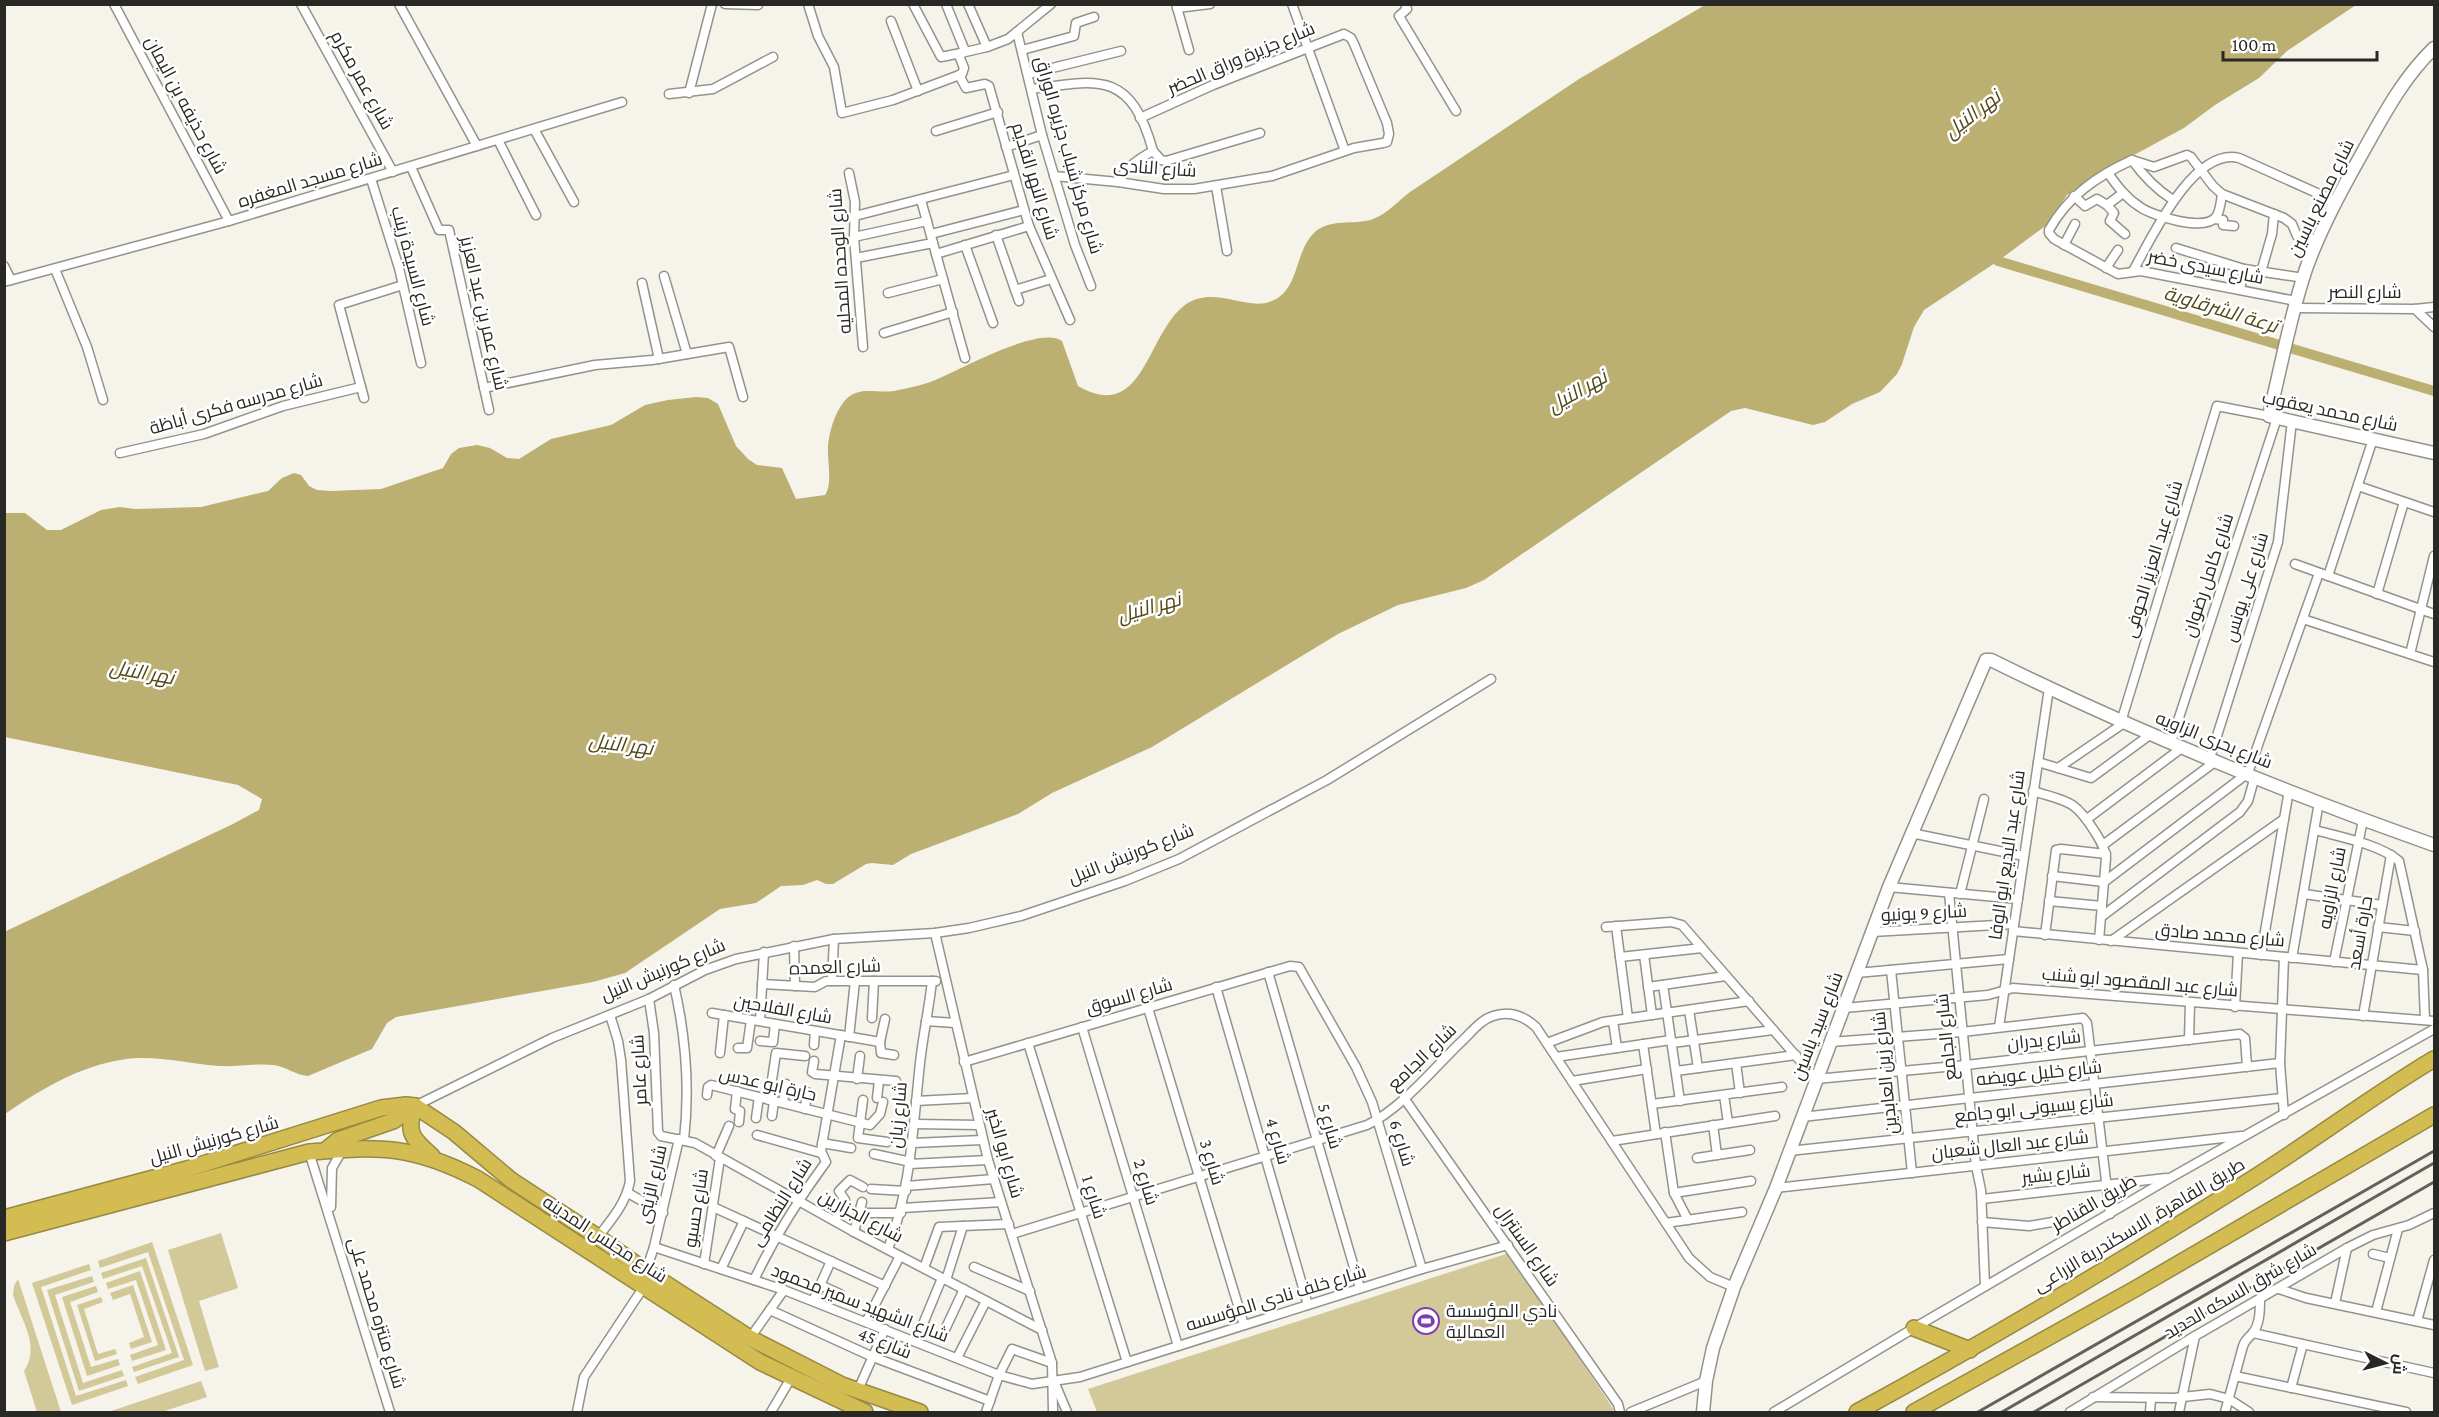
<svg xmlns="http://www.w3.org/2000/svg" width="2439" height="1417" font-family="'Crimson Pro',Cairo,serif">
<rect width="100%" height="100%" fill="#f5f3ea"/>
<g fill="#d3c897">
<polygon points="221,1233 238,1288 199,1301 219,1367 205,1371 168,1250"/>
<polygon points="152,1242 193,1365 138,1384 135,1377 184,1360 148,1252 100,1268 98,1261"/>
<polygon points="1509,1253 1614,1410 1611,1412 1097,1412 1088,1389"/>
<polygon points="146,1258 179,1357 134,1372 132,1367 172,1353 142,1266 103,1279 101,1273"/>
<polygon points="89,1264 91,1270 41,1287 76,1396 126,1380 128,1386 72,1405 32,1283"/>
<polygon points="140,1271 166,1350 132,1361 130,1355 158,1345 136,1280 108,1289 106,1283"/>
<polygon points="92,1276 94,1282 55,1295 83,1383 122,1370 124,1376 79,1391 47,1290"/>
<path d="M18,1279l43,133h-24l-13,-41c17,-24 -3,-52 -11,-76l1,-9z"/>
<polygon points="133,1285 152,1342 131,1349 129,1343 144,1337 130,1294 113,1300 110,1293"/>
<polygon points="96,1286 98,1292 70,1302 91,1367 118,1359 120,1365 87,1376 62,1297"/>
<polygon points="101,1297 103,1302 84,1309 98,1354 115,1349 117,1354 95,1361 77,1305"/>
<polygon points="201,1381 207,1397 162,1412 108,1412"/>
</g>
<path fill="#bbaf72" d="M1705,5h651l-69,46 -28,27 -44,27 -31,23 -89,48 -28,19 -19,29 -50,37 -74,49 -10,17 -12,37 -5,10 -17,18 -28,12 -27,18 -12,3 -68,-17 -14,3 -247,169 -18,8 -68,17 -60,29 -186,113 -100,46 -34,21 -107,40 -18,11 -21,-2 -6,1 -33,20h-7l-9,-4 -14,5 -22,1 -25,17 -36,6 -95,64 -32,9 -197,35 -9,6 -15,26 -64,27c-13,-1 -21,-9 -34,-11 -18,-2 -36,2 -55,1 -26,-2 -55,-9 -82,-8 -49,3 -93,29 -132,56l-1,-182 229,-108 26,-14 3,-11 -24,-14 -233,-48v-224h20l22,17h14l40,-20 19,-3 15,2 66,-2 67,-16 14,-13 12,-5 7,2 8,11 8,4 14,1 50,-2 62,-21 8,-14 8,-6 18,-3 13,3 17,10 12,1 32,-20 60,-14 34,-20 23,-5 28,-3 12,1 10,6 18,42 12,13 9,6 25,3 14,31 29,-4c8,-11 2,-35 3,-49 1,-14 7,-33 15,-43 14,-19 32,-9 51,-12 16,-3 34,-7 48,-14 23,-10 99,-52 120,-36l16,45c66,38 68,-52 107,-81 27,-19 56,3 81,-2 34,-8 27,-48 47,-69 16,-17 40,-8 60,-15 14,-5 25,-18 37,-27l169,-113z"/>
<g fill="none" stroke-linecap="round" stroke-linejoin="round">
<polyline stroke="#bbaf72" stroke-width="10" points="1998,261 2434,391"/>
<defs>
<g id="street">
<polyline points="114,4 229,221"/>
<polyline points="301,4 393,172"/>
<polyline points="399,4 477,146"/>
<polyline points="725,4 758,5"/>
<polyline points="808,4 818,36 834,67 842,113 893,100 962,74 964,68 960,58 961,53 987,47 1008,39 1051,4"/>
<polyline points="913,4 941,57 961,53"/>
<polyline points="946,4 965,51"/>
<polyline points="968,4 987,47"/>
<polyline points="1176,4 1189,50"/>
<polyline points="1292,4 1345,151"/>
<polyline points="1405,4 1407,9 1399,16 1456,111"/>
<polyline points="1177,8 1210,4"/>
<polyline points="891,21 918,91"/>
<polyline points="1017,32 1042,135 1075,245 1091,286"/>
<polyline points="1022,50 1074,36 1076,23 1094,17"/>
<polyline points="1028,74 1121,51"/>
<polyline points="959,75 966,88 985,84 989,86 1029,226 1070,320"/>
<path d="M1032,89c69,-10 99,-17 121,62 -15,8 -26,16 -35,31"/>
<polyline points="689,93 712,4"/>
<polyline points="669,94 713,89 773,57"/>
<polyline points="534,129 574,202"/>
<polyline points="936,131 998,112"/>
<polyline points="498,140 536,215"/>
<polyline points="1006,147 1042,135"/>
<polyline points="1153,151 1161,160 1166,161 1260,133"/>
<path d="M2132,160c12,17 24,29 41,40"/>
<polyline points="411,167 439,230 449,230 489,410"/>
<polyline points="849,173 855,202 854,237 863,347"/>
<path d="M2108,173c9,13 18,25 32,34 13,9 64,25 76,10 4,-5 5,-16 6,-23"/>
<polyline points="1054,176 1118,182 1164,189 1194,189 1272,176 1354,148 1383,143 1387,142 1389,134 1387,123 1354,44 1351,38 1344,34 1213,85 1140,118"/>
<polyline points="371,179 399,268 421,363"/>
<polyline points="1216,186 1227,251"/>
<polyline points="2074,196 2085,206 2097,199 2107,205 2123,193"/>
<polyline points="921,200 965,358"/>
<polyline points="2107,205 2114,213 2110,221 2125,234"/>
<polyline points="855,216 1014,175"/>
<polyline points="2215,219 2223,220 2223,225 2234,226"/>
<polyline points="931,234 1024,210"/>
<polyline points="996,235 1019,301"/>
<polyline points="854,237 927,221"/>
<polyline points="965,245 993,323"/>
<polyline points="2064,245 2075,224"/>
<polyline points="2176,248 2244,269 2304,278"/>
<polyline points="936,254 1029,226"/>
<polyline points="856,258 933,243"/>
<polyline points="4,266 11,280"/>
<polyline points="2106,268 2118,250"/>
<polyline points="55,269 87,347 103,400"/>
<path d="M2133,271c18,-32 60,-124 106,-113l98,44"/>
<polyline points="2261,272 2272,234 2274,214"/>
<polyline points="664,276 687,354"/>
<polyline points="4,282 229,221 622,102"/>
<polyline points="642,283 659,359"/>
<polyline points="1015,290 1051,279"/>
<polyline points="2240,290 2244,269"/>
<polyline points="888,293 943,279"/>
<path d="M2296,301l-155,-30 -23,3 -64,-35 -5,-6v-3c19,-34 48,-54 83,-70l22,7 33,-12 4,2 22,29 9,8 62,24 8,6 5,12 20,4"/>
<polyline points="2295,308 2415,309 2434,307"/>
<polyline points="2415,309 2434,327"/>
<polyline points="884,333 953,312"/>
<polyline points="484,388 595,365 652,360 729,347 743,397"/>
<polyline points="364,398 339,305 403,285"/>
<polyline points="120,453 204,434 283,406 361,387"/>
<polyline points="2358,486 2434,512"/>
<polyline points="2295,564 2434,614"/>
<polyline points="2328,576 2373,439"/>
<polyline points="2377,594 2404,502"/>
<polyline points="2303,619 2434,662"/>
<polyline points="2410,654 2434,556"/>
<polyline points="2121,722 2217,406 2269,416"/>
<polyline points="2171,742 2277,418"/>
<polyline points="2210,758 2278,542 2292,421"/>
<polyline points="2038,762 2091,778 2151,734"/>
<polyline points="2058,768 2124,723"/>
<path d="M2033,791c35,11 41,8 62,41 5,8 10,16 11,26l-7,82"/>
<polyline points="2087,819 2183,747"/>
<path d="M2315,830c25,7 64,14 84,31l24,109 2,50"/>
<polyline points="1911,833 2024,856"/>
<polyline points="2103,845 2216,761"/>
<polyline points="2052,876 2104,882 2248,773 2319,573"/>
<polyline points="1889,887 2018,899"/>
<polyline points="1949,893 1976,1166 1981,1190 1985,1286"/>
<polyline points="1960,894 1984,799"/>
<polyline points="2304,894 2382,905"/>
<polyline points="2049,901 2102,906"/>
<polyline points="2101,917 2240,812 2248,801 2255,776"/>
<polyline points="1616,926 1628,1018"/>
<polyline points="1606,927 1671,922 1682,925 1816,1079 1966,1065 2240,1034 2245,1038 2247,1067"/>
<polyline points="2378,927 2415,931"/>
<polyline points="2013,931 2423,970"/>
<polyline points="1872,932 2014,924"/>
<polyline points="935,933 988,1160 1052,1363 1053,1412"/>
<polyline points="2045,935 2056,850 2061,849 2106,854"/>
<polyline points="2111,941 2284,819"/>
<polyline points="794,946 795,986"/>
<polyline points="1644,955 1652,1015"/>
<polyline points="2261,955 2289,790"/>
<polyline points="1620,957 1702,948"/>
<polyline points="2284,957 2280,1063 2284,1115"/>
<polyline points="2292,958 2319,802"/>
<polyline points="2334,962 2363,820"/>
<polyline points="1891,970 1912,1173"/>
<polyline points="1268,972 1360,1288"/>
<polyline points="1857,973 2009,959"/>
<polyline points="832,981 834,939"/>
<polyline points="762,984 815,987 826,981 936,981"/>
<path d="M674,985c12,52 16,102 10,155"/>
<polyline points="1663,985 1680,1101"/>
<polyline points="1216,987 1308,1305"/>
<polyline points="1648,987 1726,976"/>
<polyline points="649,999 654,1033 658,1132 661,1136 695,1143 854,1232 1042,1330"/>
<polyline points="2235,1007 2238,953"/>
<polyline points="1148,1008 1244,1325"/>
<polyline points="1844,1008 1988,995 2013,988 2434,1021"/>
<polyline points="1689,1010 1698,1068"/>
<polyline points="712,1013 880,1042 885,1019"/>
<polyline points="2363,1016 2391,855"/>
<polyline points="872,1018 874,981"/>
<polyline points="760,1021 764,952"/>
<polyline points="926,1021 955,1023"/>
<polyline points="1613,1021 1617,1048"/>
<polyline points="1082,1027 1178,1346"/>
<polyline points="1999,1027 2049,688"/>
<polyline points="849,1037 855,981"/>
<polyline points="2189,1040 2190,1003"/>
<polyline points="760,1041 773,1042 775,1024"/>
<polyline points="880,1042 881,1053 894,1055"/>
<polyline points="1831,1042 1962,1032 2083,1018 2087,1023 2110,1214"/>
<polyline points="1028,1043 1127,1362"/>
<polyline points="1547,1043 1603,1022 1749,1001"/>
<polyline points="1672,1043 1773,1030"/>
<polyline points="1643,1044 1656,1134"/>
<polyline points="814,1045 815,1031"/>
<polyline points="738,1048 747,1048 751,1020"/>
<polyline points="720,1053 724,1015"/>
<polyline points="1556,1057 1671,1040"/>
<polyline points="814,1061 812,1072 815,1074 896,1081"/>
<polyline points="964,1062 1290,966 1299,967 1356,1067 1372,1102 1422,1269"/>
<polyline points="1736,1063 1740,1093"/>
<polyline points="1676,1071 1796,1055"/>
<polyline points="857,1079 860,1056"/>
<polyline points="1572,1081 1647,1069"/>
<polyline points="737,1091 735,1109 740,1111 739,1122"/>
<polyline points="707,1095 708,1087 711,1085 870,1125 880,1114 883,1102"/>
<polyline points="1724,1095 1728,1123"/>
<polyline points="877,1098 879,1081"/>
<polyline points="1404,1098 1618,1404 1620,1412"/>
<polyline points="769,1100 776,1053 805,1056"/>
<polyline points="863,1100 858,1138 887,1142"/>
<polyline points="916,1101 973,1098"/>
<polyline points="783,1103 786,1084"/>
<polyline points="1652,1104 1782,1087"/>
<polyline points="415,1106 552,1038 649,999 705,970 736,959 834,939 935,933 969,928 1021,916 1125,881 1179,859 1327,780 1491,679"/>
<polyline points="805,1109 807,1092"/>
<polyline points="772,1116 774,1101"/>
<polyline points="1802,1117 2280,1063"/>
<polyline points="756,1118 759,1097"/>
<polyline points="915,1124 979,1125"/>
<polyline points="1713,1125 1717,1155"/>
<polyline points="1665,1132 1674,1193 1688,1220"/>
<polyline points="757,1135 821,1153"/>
<polyline points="1612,1141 1775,1116"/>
<polyline points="822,1143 851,1148"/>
<polyline points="913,1143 982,1140"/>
<polyline points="1789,1151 2282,1098"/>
<polyline points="309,1152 390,1412"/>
<polyline points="874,1154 911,1162"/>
<polyline points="716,1156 729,1126"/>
<polyline points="1697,1158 1750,1150"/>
<polyline points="910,1164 988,1160"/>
<polyline points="906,1186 994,1179"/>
<polyline points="1776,1188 2241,1136"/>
<polyline points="871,1189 906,1191"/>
<polyline points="628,1193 663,1213"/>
<polyline points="1674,1193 1751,1181"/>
<polyline points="1982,1199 2166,1178"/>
<polyline points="331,1207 332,1168 343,1149"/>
<polyline points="713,1207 885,1286"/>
<polyline points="902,1208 1001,1202"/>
<polyline points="860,1213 901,1213"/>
<polyline points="835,1221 845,1200 839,1191 850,1180 863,1187"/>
<polyline points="1982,1222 2029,1226 2058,1221"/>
<polyline points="1666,1223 1742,1212"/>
<polyline points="854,1232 862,1202"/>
<path d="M1012,1234l355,-109c34,-16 67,-57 94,-83 10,-9 19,-22 32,-26 17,-6 31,0 43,11l153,231 21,19 24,10"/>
<path d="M598,1237c14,-18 28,-34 32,-56l-9,-121 -3,-19 -8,-26"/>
<polyline points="654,1247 784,1290 999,1375 1032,1384 1080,1377 1422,1269 1508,1245"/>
<path d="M888,1249c23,-61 25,-121 32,-186 3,-28 9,-54 12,-82"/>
<polyline points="2373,1254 2390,1258"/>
<polyline points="704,1264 720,1158"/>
<polyline points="974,1267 1030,1291"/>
<polyline points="924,1268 939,1227 1009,1224"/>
<polyline points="721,1269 744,1221"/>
<polyline points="646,1271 654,1247 679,1139"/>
<path d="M754,1280c20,-42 44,-80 72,-118l-5,-11 20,-116"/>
<polyline points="946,1280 963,1226"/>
<polyline points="820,1285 840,1294"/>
<polyline points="2279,1289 2306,1298 2434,1325"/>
<polyline points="813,1301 831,1261"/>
<polyline points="2335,1303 2347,1248"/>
<polyline points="770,1310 873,1357 990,1401"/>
<polyline points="2376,1312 2398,1229"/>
<polyline points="2417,1321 2434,1260"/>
<polyline points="866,1322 900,1256"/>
<polyline points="2253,1333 2434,1373"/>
<polyline points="942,1336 964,1289"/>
<polyline points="750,1338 784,1290"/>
<polyline points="916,1341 942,1278"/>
<polyline points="957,1358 986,1301"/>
<polyline points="2235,1376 2406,1412"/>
<polyline points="1056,1386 1067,1412"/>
<polyline points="2291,1388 2303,1344"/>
<polyline points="858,1390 885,1329"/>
<polyline points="2093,1397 2174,1398 2210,1394 2229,1399 2249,1412"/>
<polyline points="577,1412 584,1377 643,1288"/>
<polyline points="771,1412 791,1378"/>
<polyline points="986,1412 999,1375 1012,1349 1052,1363"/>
<polyline points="1631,1412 1706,1381"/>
<polyline points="1774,1412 1914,1328 2170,1178 2434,1029"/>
<polyline points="2070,1412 2195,1336 2347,1248 2373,1235 2409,1225 2434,1213"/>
<polyline points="2150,1412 2151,1399"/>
<polyline points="2179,1412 2195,1336"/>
<path d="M2225,1412l18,-66c2,-6 5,-8 9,-12 8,-9 8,-24 8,-35"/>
</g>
<g id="secondary">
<path d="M2434,48c-28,27 -46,59 -65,93 -23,41 -47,83 -63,128 -16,47 -25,98 -37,147l165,37"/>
<path d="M1703,1412l3,-31 7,-33 21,-61 42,-99 113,-301 97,-227h5c144,71 292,132 443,185"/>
</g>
<g id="highway">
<path d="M415,1106c-10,27 -2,33 17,50"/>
<polyline points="327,1149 338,1140 393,1121 415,1106"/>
<polyline points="4,1218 187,1169 381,1108 406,1105 415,1106 454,1132 511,1180 598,1237 646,1271 750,1338 842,1385 920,1412"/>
<path d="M4,1233l305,-81c72,-6 103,-7 169,27l282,183 105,50"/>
<polyline points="1914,1328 1970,1350"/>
<path d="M1857,1412c134,-73 266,-152 395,-233 62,-39 120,-83 182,-120"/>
<polyline points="1914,1412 2135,1289 2434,1115"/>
</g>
</defs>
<use href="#street" stroke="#94938a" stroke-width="11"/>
<use href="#secondary" stroke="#94938a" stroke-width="15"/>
<use href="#highway" stroke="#978943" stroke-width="18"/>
<use href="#street" stroke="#fff" stroke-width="8"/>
<use href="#secondary" stroke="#fff" stroke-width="12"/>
<use href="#highway" stroke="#d3bd53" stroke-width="15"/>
<g stroke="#62615c" stroke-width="3">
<polyline points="1978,1412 2434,1151"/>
<polyline points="2002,1412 2434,1163"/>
<polyline points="2034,1412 2434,1182"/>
</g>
</g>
<defs>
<symbol id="stadium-ring" viewBox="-11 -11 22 22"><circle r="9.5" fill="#fff" stroke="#803db1" stroke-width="1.5"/><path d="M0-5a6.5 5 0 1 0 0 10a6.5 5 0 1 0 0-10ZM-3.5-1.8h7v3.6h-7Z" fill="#803db1"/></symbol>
</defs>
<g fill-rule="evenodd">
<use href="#stadium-ring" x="1411" y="1306" width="30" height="30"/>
</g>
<g text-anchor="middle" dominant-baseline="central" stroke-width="5" stroke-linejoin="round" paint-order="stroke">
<g font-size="18" fill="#282824" stroke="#fff">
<text transform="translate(1241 58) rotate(-23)">شارع جزيرة وراق الحضر</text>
<text transform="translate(362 80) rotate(61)">شارع عمر مكرم</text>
<text transform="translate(186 105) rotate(62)">شارع حذيفه بن اليمان</text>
<text transform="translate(1069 155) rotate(74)">شارع مركز شباب جزيره الوراق</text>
<text transform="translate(1155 168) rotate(4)">شارع النادى</text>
<text transform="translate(310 180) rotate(-17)">شارع مسجد المغفره</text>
<text transform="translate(1035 181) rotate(73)">شارع النهر القديم</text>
<text transform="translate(2321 198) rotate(-64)">شارع مصنع ياسين</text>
<text transform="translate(840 261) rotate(-94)">شارع الوحده المحليه</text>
<text transform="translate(413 266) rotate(75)">شارع السيدة زينب</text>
<text transform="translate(2206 267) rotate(11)">شارع سيدى خضر</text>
<text x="2365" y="292">شارع النصر</text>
<text transform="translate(484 313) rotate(77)">شارع عمر بن عبد العزيز</text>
<text transform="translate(236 404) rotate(-16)">شارع مدرسه فكرى أباظة</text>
<text transform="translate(2330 411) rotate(12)">شارع محمد يعقوب</text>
<text transform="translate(2153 559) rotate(-73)">شارع عبد العزيز الحوفى</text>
<text transform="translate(2208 575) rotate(-72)">شارع كامل رضوان</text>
<text transform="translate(2246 587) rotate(-73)">شارع على يونس</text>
<text transform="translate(2214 740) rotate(22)">شارع بحرى الزاويه</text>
<text transform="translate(1131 854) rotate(-22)">شارع كورنيش النيل</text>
<text transform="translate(2007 855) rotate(-82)">شارع عبد البديع ابو الوفا</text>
<text transform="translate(2332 888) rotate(-79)">شارع الزاويه</text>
<text transform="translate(1924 913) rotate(-3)">شارع 9 يونيو</text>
<text transform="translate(2360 933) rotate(-80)">حارة أسعد</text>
<text transform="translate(2220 935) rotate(5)">شارع محمد صادق</text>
<text transform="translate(835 967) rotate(-2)">شارع العمده</text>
<text transform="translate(663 970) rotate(-23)">شارع كورنيش النيل</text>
<text transform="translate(2140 982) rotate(5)">شارع عبد المقصود ابو شنب</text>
<text transform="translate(1129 996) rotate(-16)">شارع السوق</text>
<text transform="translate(783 1009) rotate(10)">شارع الفلاحين</text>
<text transform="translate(1817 1026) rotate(-69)">شارع سيد ياسين</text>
<text transform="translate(1946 1037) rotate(-96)">شارع الجامع</text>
<text transform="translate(2044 1040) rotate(-6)">شارع بدران</text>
<text transform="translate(1422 1057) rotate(-44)">شارع الجامع</text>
<text transform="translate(639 1070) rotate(-93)">شارع عامر</text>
<text transform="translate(1885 1073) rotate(-96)">شارع زين العابدين</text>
<text transform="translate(2039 1073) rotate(-6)">شارع خليل عويضه</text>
<text transform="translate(768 1084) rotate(13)">حارة ابو عدس</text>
<text transform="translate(2034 1108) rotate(-6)">شارع بسيونى ابو جامع</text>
<text transform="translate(898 1115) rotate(-85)">شارع زيان</text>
<text transform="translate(1330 1126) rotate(74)">شارع 5</text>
<text transform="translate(214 1140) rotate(-16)">شارع كورنيش النيل</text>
<text transform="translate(1278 1141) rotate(74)">شارع 4</text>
<text transform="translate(1402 1143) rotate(73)">شارع 6</text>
<text transform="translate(2010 1145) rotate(-6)">شارع عبد العال شعبان</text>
<text transform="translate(1005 1153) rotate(74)">شارع ابو الخير</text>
<text transform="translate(1212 1162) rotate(73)">شارع 3</text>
<text transform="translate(2056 1174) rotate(-6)">شارع بشير</text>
<text transform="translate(1146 1182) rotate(73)">شارع 2</text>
<text transform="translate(652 1184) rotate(-77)">شارع الزينى</text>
<text transform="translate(1094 1197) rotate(73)">شارع 1</text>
<text transform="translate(781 1202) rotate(-58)">شارع النظامى</text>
<text transform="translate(2094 1203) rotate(-30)">طريق القناطر</text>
<text transform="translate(696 1208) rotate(-81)">شارع حسبو</text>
<text transform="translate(861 1216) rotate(28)">شارع الجزارين</text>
<text transform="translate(2139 1225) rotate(-31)">طريق القاهرة, الاسكندرية الزراعى</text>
<text transform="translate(605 1239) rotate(33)">شارع مجلس المدينه</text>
<text transform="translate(1527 1245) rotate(55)">شارع السنترال</text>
<text transform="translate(2240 1291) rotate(-30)">شارع شرق السكه الحديد</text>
<text transform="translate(1276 1298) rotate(-17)">شارع خلف نادى المؤسسه</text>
<text transform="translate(860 1303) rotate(21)">شارع الشهيد سمير محمود</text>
<text transform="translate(377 1313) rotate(73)">شارع منتزه محمد على</text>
<text transform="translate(885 1343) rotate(22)">شارع 45</text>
</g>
<g font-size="18" fill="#282824" stroke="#fff" text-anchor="start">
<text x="1446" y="1311">نادي المؤسسة<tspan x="1446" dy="21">العمالية</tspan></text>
</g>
<g font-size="20" font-style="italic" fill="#52491a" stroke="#fff">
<text transform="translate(1972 114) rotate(-38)">نهر النيل</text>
<text transform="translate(2221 309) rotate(17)">ترعة الشرقاوية</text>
<text transform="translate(1577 391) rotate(-30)">نهر النيل</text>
<text transform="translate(1149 607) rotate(-16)">نهر النيل</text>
<text transform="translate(142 672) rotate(10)">نهر النيل</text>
<text transform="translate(621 744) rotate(7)">نهر النيل</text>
</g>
</g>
<rect width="2439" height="1417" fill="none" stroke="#282824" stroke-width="12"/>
<g transform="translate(2385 1363) rotate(96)" stroke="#ffffff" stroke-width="4.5" paint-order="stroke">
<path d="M0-4.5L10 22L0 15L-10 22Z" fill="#282824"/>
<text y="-9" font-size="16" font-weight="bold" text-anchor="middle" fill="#282824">ش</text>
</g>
<path d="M2223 51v9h154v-9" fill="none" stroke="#282824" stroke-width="3"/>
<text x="2232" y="51" font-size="18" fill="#282824" stroke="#ffffff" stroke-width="4.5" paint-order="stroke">100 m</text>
</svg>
